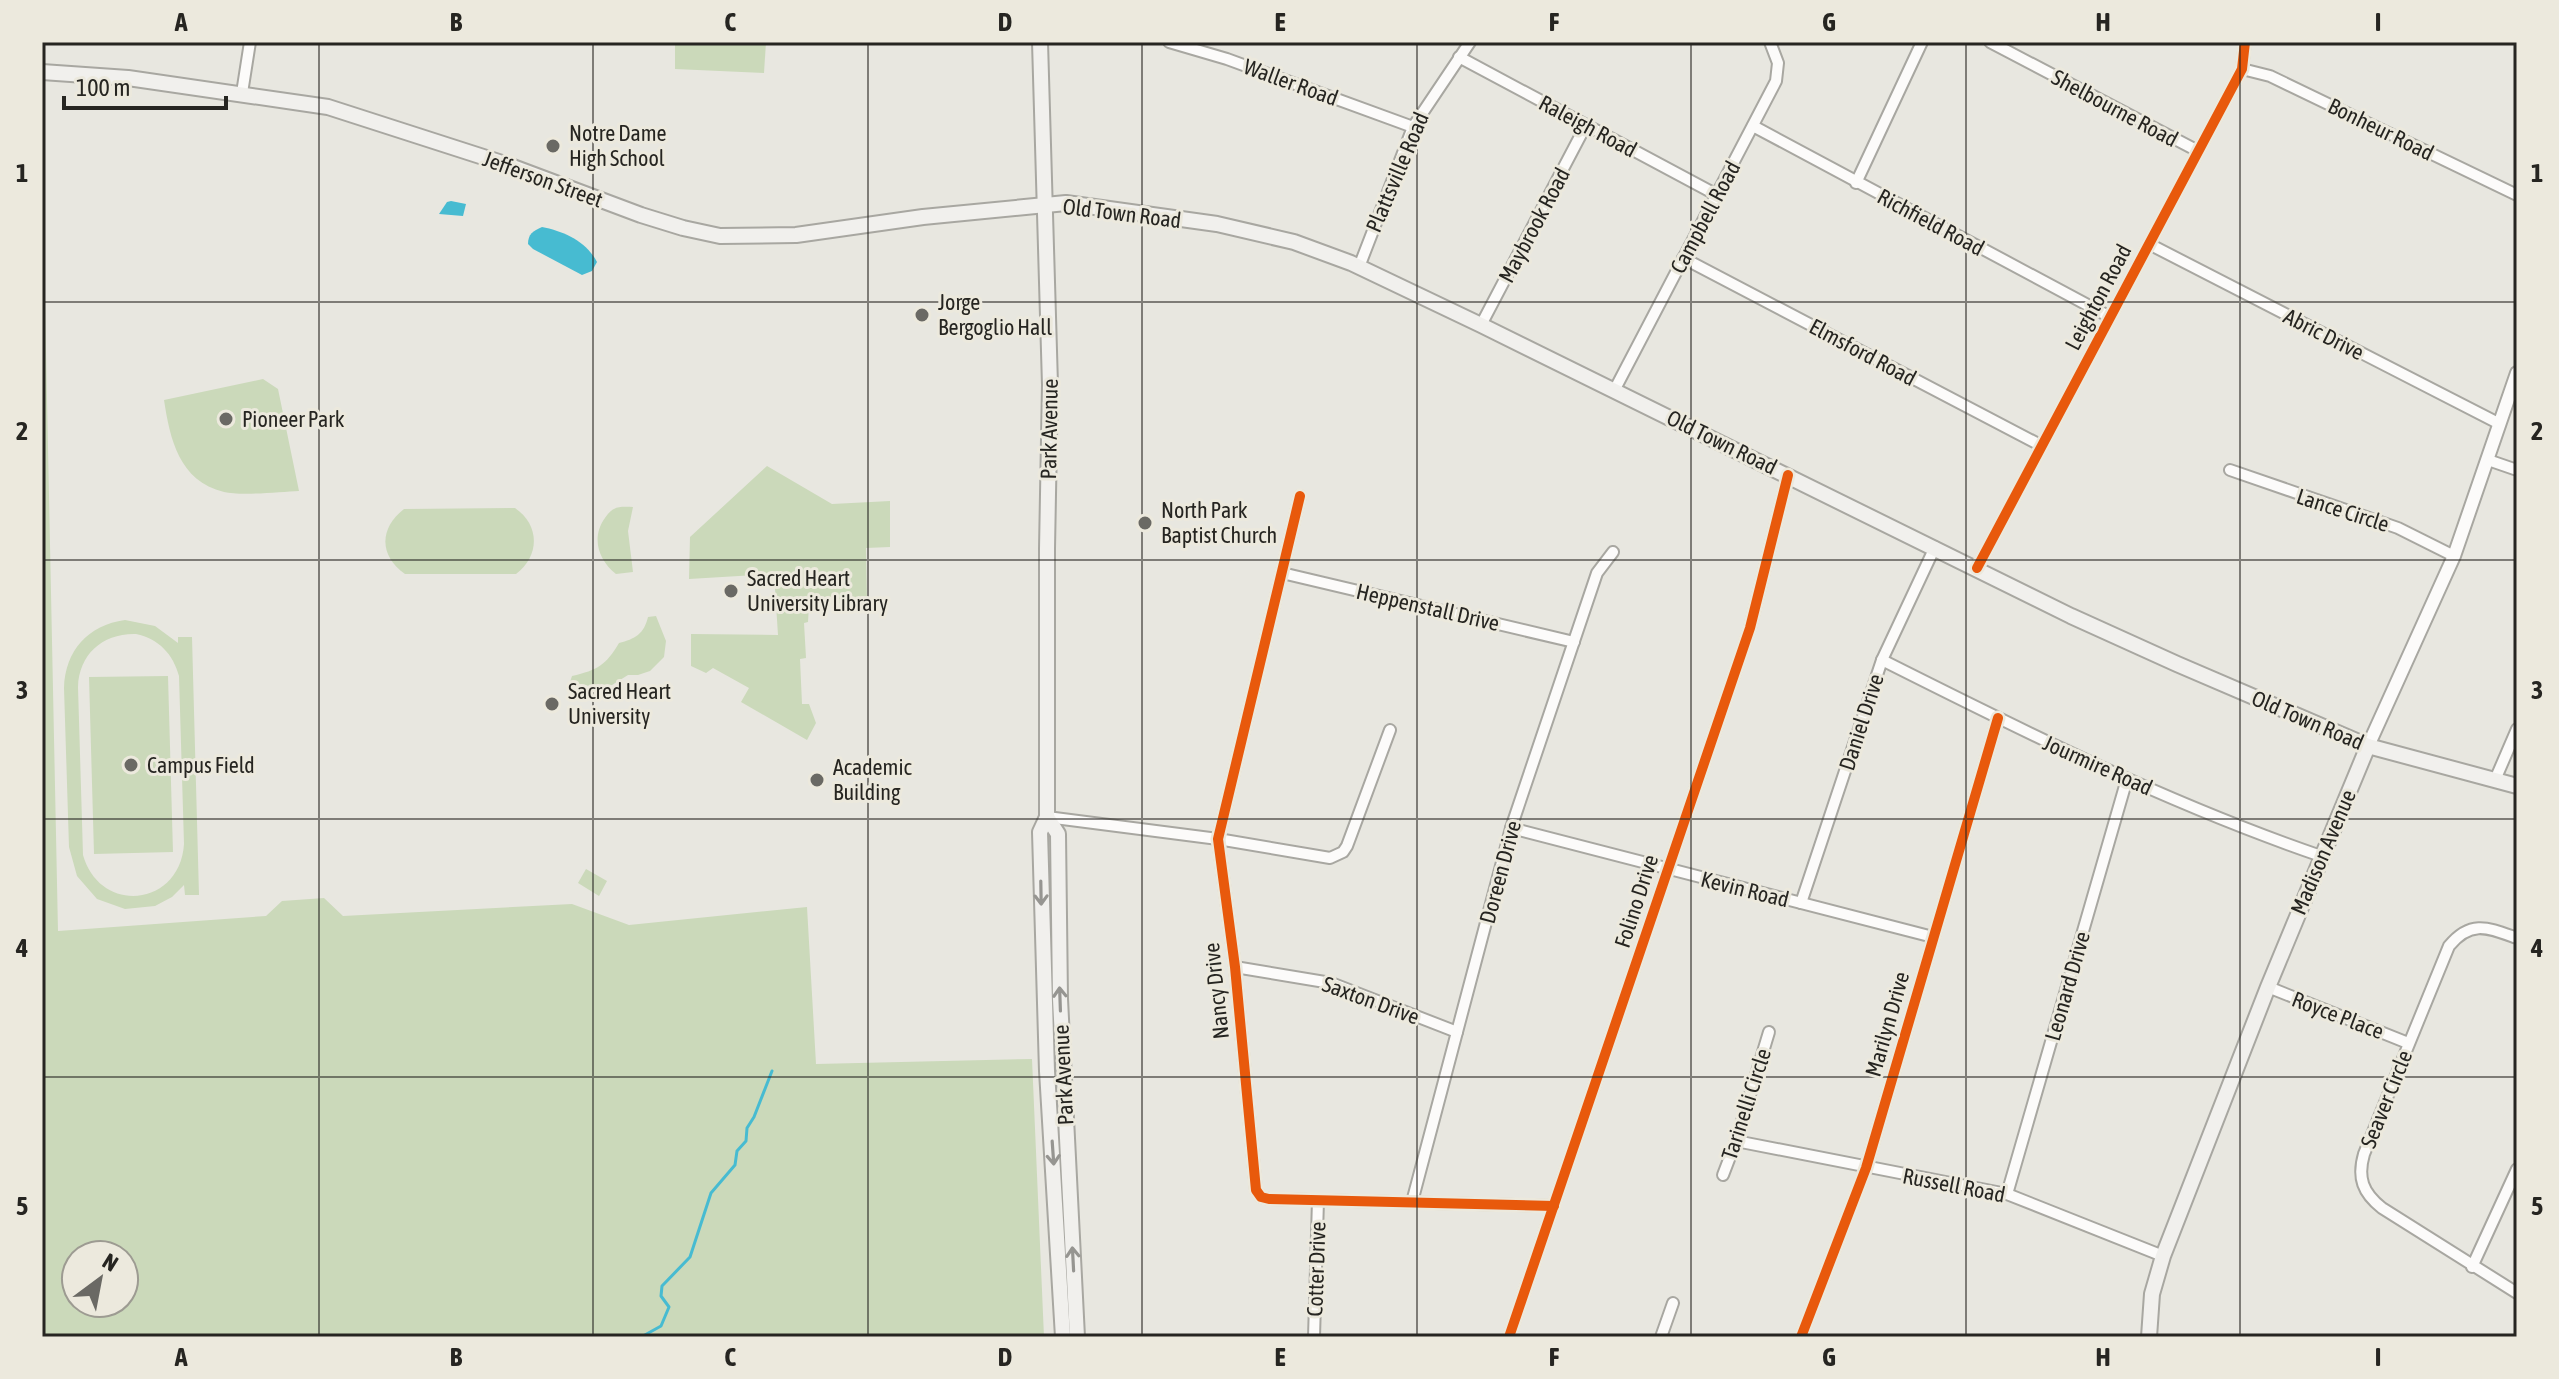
<svg xmlns="http://www.w3.org/2000/svg" width="2559" height="1379" font-family="'Asap Condensed',sans-serif">
<rect width="100%" height="100%" fill="#e8e7e0"/>
<g fill="#cbd9ba" fill-rule="evenodd">
<polygon points="675,42 766,42 764,73 675,69"/>
<path d="M42,157l16,774 208,-15 16,-15 42,-3 19,18 229,-12 57,21 178,-18 9,157 216,-5 12,278h-1002zM76,1255h48v48h-48z"/>
<path d="M263,379l15,10 21,102c-18,1 -59,5 -75,1 -45,-11 -54,-53 -60,-92z"/>
<polygon points="767,466 832,504 890,501 890,547 866,548 867,602 809,605 808,622 804,623 806,658 800,659 802,704 809,704 816,723 807,740 741,702 749,688 713,668 706,673 691,666 691,634 778,635 774,574 689,579 690,537"/>
<path d="M633,507l-5,24 5,41 -17,2c-18,-14 -25,-37 -11,-56 2,-3 6,-8 9,-9 5,-3 13,-2 19,-2z"/>
<path d="M515,508c25,17 25,48 1,66h-111c-26,-18 -26,-46 -1,-65z"/>
<path d="M656,616l10,25 -2,16 -14,14 -12,4h-10l-16,10 -18,2 -24,-5 2,-6c26,-6 34,-11 47,-33 16,-4 25,-9 29,-26z"/>
<path d="M125,620l30,6 23,17v-6h14l7,258h-14l-1,-10 -12,12 -17,9 -30,3 -28,-10 -20,-23 -8,-29 -5,-159c1,-37 24,-63 61,-68zM136,634c23,5 37,20 43,42l5,168c-4,63 -84,71 -101,11l-5,-168c1,-33 25,-54 58,-53z"/>
<polygon points="168,676 173,852 94,854 89,677"/>
<polygon points="586,869 607,881 599,896 578,883"/>
</g>
<g fill="#47bbd1">
<polygon points="451,201 466,204 463,216 439,214 447,202"/>
<path d="M542,227c21,4 44,14 55,35l-5,9 -10,4 -49,-26 -5,-5c0,-10 5,-13 14,-17z"/>
</g>
<g fill="none" stroke-linecap="round" stroke-linejoin="round">
<polyline stroke="#47bbd1" stroke-width="3" points="643,1336 661,1326 669,1307 661,1296 662,1286 690,1257 711,1193 735,1165 737,1151 746,1141 747,1128 754,1117 772,1071"/>
<defs>
<g id="minor">
<polyline points="1169,42 1227,59 1413,127"/>
<polyline points="1990,42 2198,151"/>
<polyline points="1459,57 1717,195"/>
<polyline points="2242,69 2270,76 2517,195"/>
<polyline points="242,93 250,42"/>
<polyline points="1753,126 2110,317"/>
<polyline points="1856,183 1922,42"/>
<polyline points="2149,244 2500,424"/>
<polyline points="1683,258 2042,446"/>
<polyline points="1359,267 1413,127 1470,42"/>
<polyline points="1481,325 1586,125"/>
<polyline points="1615,389 1776,81 1778,63 1770,42"/>
<polyline points="2488,460 2517,470"/>
<polyline points="2230,470 2398,528 2454,556"/>
<polyline points="1300,496 1218,839 1235,967 1256,1190 1261,1197 1269,1199 1554,1206"/>
<polyline points="1977,568 2242,69 2245,42"/>
<polyline points="1282,573 1574,642"/>
<path d="M1882,660c143,72 287,144 439,196"/>
<polyline points="2495,780 2517,729"/>
<polyline points="1047,817 1218,839 1330,858 1343,852 1347,846 1390,730"/>
<polyline points="1511,828 1933,937"/>
<polyline points="1801,903 1882,660 1935,547"/>
<path d="M2517,938c-28,-10 -46,-19 -68,8l-85,208c-7,24 -1,39 18,54l135,85"/>
<polyline points="1235,967 1331,983 1457,1032"/>
<polyline points="2268,987 2408,1043"/>
<polyline points="1736,1141 2007,1194 2163,1256"/>
<polyline points="1723,1175 1736,1141 1769,1032"/>
<polyline points="2007,1194 2127,779"/>
<polyline points="1412,1202 1511,828 1597,573 1613,552"/>
<polyline points="2472,1267 2517,1169"/>
<polyline points="1314,1337 1318,1200"/>
<polyline points="1509,1337 1750,628 1788,475"/>
<polyline points="1661,1337 1673,1303"/>
<polyline points="1801,1337 1866,1168 1998,718"/>
</g>
<polyline id="tertiary" points="2368,746 2454,556 2517,373"/>
<g id="secondary">
<polyline points="1040,42 1050,385 1047,549 1047,817 1040,832 1047,1071 1063,1337"/>
<polyline points="42,72 128,78 328,107 505,164 641,215 683,228 720,236 796,235 923,217 1066,203 1217,224 1294,242 1351,263 1481,325 2071,616 2177,664 2368,746 2517,786"/>
<polyline points="1047,817 1058,834 1060,999 1077,1337"/>
<polyline points="2149,1337 2152,1294 2163,1256 2268,987 2368,746"/>
</g>
</defs>
<use href="#minor" stroke="#a8a7a1" stroke-width="14"/>
<use href="#tertiary" stroke="#a8a7a1" stroke-width="16"/>
<use href="#secondary" stroke="#a8a7a1" stroke-width="18"/>
<use href="#minor" stroke="#fcfbfa" stroke-width="10"/>
<use href="#tertiary" stroke="#fcfbfa" stroke-width="12"/>
<use href="#secondary" stroke="#f1f0ed" stroke-width="14"/>
<defs>
<g id="cycleway">
<polyline points="1300,496 1218,839 1235,967 1256,1190 1261,1197 1269,1199 1554,1206"/>
<polyline points="1977,568 2242,69 2245,42"/>
<polyline points="1509,1337 1750,628 1788,475"/>
<polyline points="1801,1337 1866,1168 1998,718"/>
</g>
</defs>
<use href="#cycleway" stroke="#ece9dd" stroke-width="15"/>
<use href="#cycleway" stroke="#e8590c" stroke-width="10"/>
</g>
<defs><path id="oneway-shaft" d="M-6 0H5M1.5-3L5.5 0L1.5 3" fill="none" stroke-width="1.6" stroke-linecap="round" stroke-linejoin="round" transform="scale(2)"/></defs>
<g stroke="#969591">
<use href="#oneway-shaft" transform="translate(1041 893) rotate(89)"/>
<use href="#oneway-shaft" transform="translate(1060 999) rotate(-92)"/>
<use href="#oneway-shaft" transform="translate(1053 1153) rotate(86)"/>
<use href="#oneway-shaft" transform="translate(1073 1259) rotate(-93)"/>
</g>
<path fill="none" stroke="#262521" stroke-width="2" stroke-opacity="0.55" d="M319,42v1295M593,42v1295M868,42v1295M1142,42v1295M1417,42v1295M1691,42v1295M1966,42v1295M2240,42v1295M42,302h2475M42,560h2475M42,819h2475M42,1077h2475"/>
<g fill="#6a6964" stroke="#ece9dd" stroke-width="3">
<circle cx="553" cy="146" r="8"/>
<circle cx="922" cy="315" r="8"/>
<circle cx="226" cy="419" r="8"/>
<circle cx="1145" cy="523" r="8"/>
<circle cx="731" cy="591" r="8"/>
<circle cx="552" cy="704" r="8"/>
<circle cx="131" cy="765" r="8"/>
<circle cx="817" cy="780" r="8"/>
</g>
<g text-anchor="middle" dominant-baseline="central" stroke-width="6" stroke-linejoin="round" paint-order="stroke">
<g font-size="22" fill="#262521" stroke="#ece9dd">
<text transform="translate(1291 82) rotate(20)">Waller Road</text>
<text transform="translate(2115 108) rotate(28)">Shelbourne Road</text>
<text transform="translate(1588 126) rotate(28)">Raleigh Road</text>
<text transform="translate(2381 129) rotate(26)">Bonheur Road</text>
<text transform="translate(1397 172) rotate(-67)">Plattsville Road</text>
<text transform="translate(543 179) rotate(20)">Jefferson Street</text>
<text transform="translate(1122 213) rotate(7)">Old Town Road</text>
<text transform="translate(1705 217) rotate(-62)">Campbell Road</text>
<text transform="translate(1931 222) rotate(28)">Richfield Road</text>
<text transform="translate(1534 225) rotate(-62)">Maybrook Road</text>
<text transform="translate(2098 297) rotate(-62)">Leighton Road</text>
<text transform="translate(2324 334) rotate(27)">Abric Drive</text>
<text transform="translate(1863 352) rotate(28)">Elmsford Road</text>
<text transform="translate(1049 429) rotate(-89)">Park Avenue</text>
<text transform="translate(1722 442) rotate(26)">Old Town Road</text>
<text transform="translate(2343 510) rotate(18)">Lance Circle</text>
<text transform="translate(1428 607) rotate(13)">Heppenstall Drive</text>
<text transform="translate(2308 720) rotate(23)">Old Town Road</text>
<text transform="translate(1861 722) rotate(-72)">Daniel Drive</text>
<text transform="translate(2098 765) rotate(24)">Jourmire Road</text>
<text transform="translate(2323 852) rotate(-67)">Madison Avenue</text>
<text transform="translate(1500 872) rotate(-75)">Doreen Drive</text>
<text transform="translate(1745 889) rotate(14)">Kevin Road</text>
<text transform="translate(1636 901) rotate(-72)">Folino Drive</text>
<text transform="translate(2067 986) rotate(-74)">Leonard Drive</text>
<text transform="translate(1216 991) rotate(-96)">Nancy Drive</text>
<text transform="translate(1371 1000) rotate(20)">Saxton Drive</text>
<text transform="translate(2338 1015) rotate(21)">Royce Place</text>
<text transform="translate(1887 1024) rotate(-74)">Marilyn Drive</text>
<text transform="translate(1063 1075) rotate(-93)">Park Avenue</text>
<text transform="translate(2386 1099) rotate(-68)">Seaver Circle</text>
<text transform="translate(1746 1104) rotate(-72)">Tarinelli Circle</text>
<text transform="translate(1954 1185) rotate(11)">Russell Road</text>
<text transform="translate(1316 1269) rotate(-88)">Cotter Drive</text>
</g>
<g font-size="22" fill="#262521" stroke="#ece9dd" text-anchor="start">
<text x="569" y="133">Notre Dame<tspan x="569" dy="25">High School</tspan></text>
<text x="938" y="302">Jorge<tspan x="938" dy="25">Bergoglio Hall</tspan></text>
<text x="242" y="419">Pioneer Park</text>
<text x="1161" y="510">North Park<tspan x="1161" dy="25">Baptist Church</tspan></text>
<text x="747" y="578">Sacred Heart<tspan x="747" dy="25">University Library</tspan></text>
<text x="568" y="691">Sacred Heart<tspan x="568" dy="25">University</tspan></text>
<text x="147" y="765">Campus Field</text>
<text x="833" y="767">Academic<tspan x="833" dy="25">Building</tspan></text>
</g>
</g>
<rect width="2559" height="1379" fill="none" stroke="#ece9dd" stroke-width="88"/>
<g transform="translate(100 1279) rotate(32)"><circle r="38" fill="#ece9dd" stroke="#9d9b92" stroke-width="2"/>
<path d="M0-6L14 30L0 20L-14 30Z" fill="#6a6964"/>
<text y="-12" font-size="22" font-weight="bold" text-anchor="middle" fill="#262521">N</text>
</g>
<path d="M64 96v12h162v-12" fill="none" stroke="#262521" stroke-width="4"/>
<text x="76" y="96" font-size="24" fill="#262521" stroke="#ece9dd" stroke-width="6" paint-order="stroke">100 m</text>
<rect x="44" y="44" width="2471" height="1291" fill="none" stroke="#262521" stroke-width="3"/>
<g font-size="26" text-anchor="middle" font-weight="bold" fill="#262521">
<text x="181" y="31">A</text>
<text x="456" y="31">B</text>
<text x="730" y="31">C</text>
<text x="1005" y="31">D</text>
<text x="1280" y="31">E</text>
<text x="1554" y="31">F</text>
<text x="1829" y="31">G</text>
<text x="2103" y="31">H</text>
<text x="2378" y="31">I</text>
<text x="22" y="182">1</text>
<text x="2537" y="182">1</text>
<text x="22" y="440">2</text>
<text x="2537" y="440">2</text>
<text x="22" y="699">3</text>
<text x="2537" y="699">3</text>
<text x="22" y="957">4</text>
<text x="2537" y="957">4</text>
<text x="22" y="1215">5</text>
<text x="2537" y="1215">5</text>
<text x="181" y="1366">A</text>
<text x="456" y="1366">B</text>
<text x="730" y="1366">C</text>
<text x="1005" y="1366">D</text>
<text x="1280" y="1366">E</text>
<text x="1554" y="1366">F</text>
<text x="1829" y="1366">G</text>
<text x="2103" y="1366">H</text>
<text x="2378" y="1366">I</text>
</g>
</svg>
